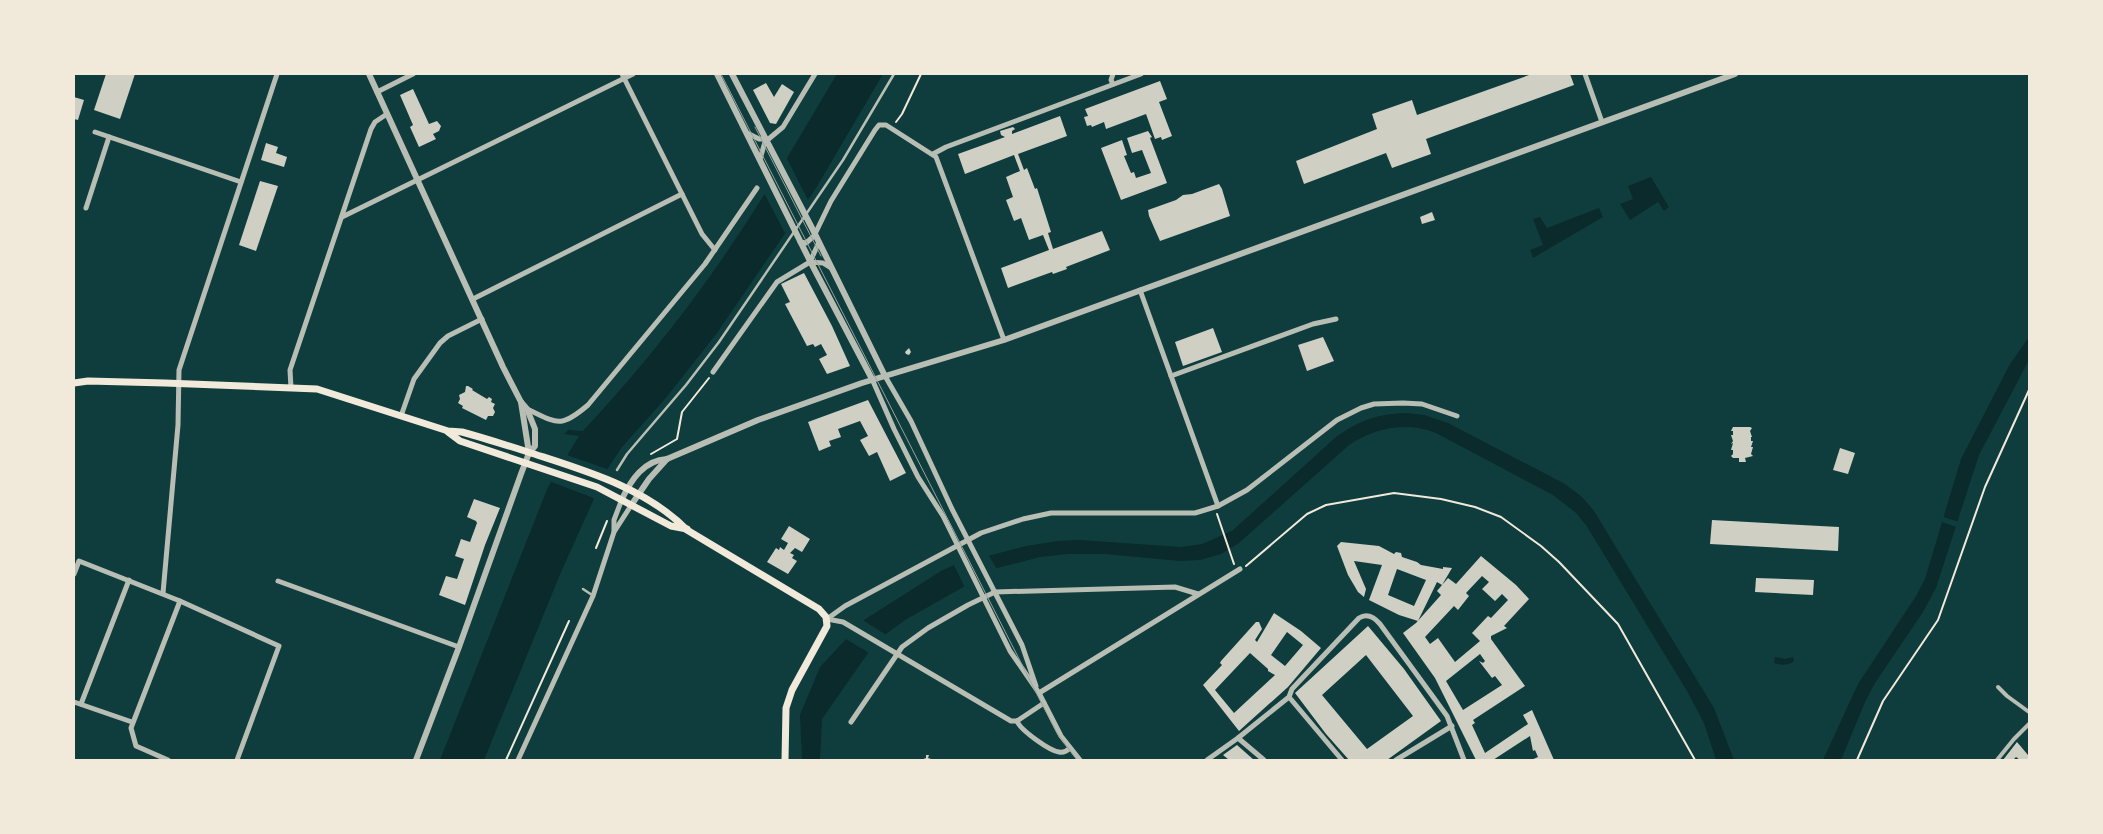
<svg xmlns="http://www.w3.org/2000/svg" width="2103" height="834" font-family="'DM Sans',sans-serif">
<rect width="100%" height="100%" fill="#0f3d3e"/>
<g fill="#0a2a2b">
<path d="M837,74h46l-67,114 -99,145 -52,66 -43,48 -14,21 -47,104 -77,188h-44l108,-273 31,-51 -15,-2 4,-4 15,1c40,-43 79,-89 114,-137 52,-70 96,-146 140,-220z"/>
<polygon points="1651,177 1669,207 1664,211 1658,202 1630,220 1620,204 1633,199 1628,186"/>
<polygon points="1599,208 1603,217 1533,258 1530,250 1543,245 1533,219 1540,217 1547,228"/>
<polygon points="2029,337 2029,360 1979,455 1936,588 1923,612 1875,683 1865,702 1841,760 1823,760 1858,684 1916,596 1925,579 1961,459 2010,364"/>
<path d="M1407,413l17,2 24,8 117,61 17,13 12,14 120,197 20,52h-18l-12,-37 -17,-32 -101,-166 -11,-13 -22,-17 -117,-62c-29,-12 -62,-5 -87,12l-110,98 -18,11 -21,6 -20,1 -75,-7h-37l-28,3 -43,11 -92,52 -19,14 -18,19 -46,66 -2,41h-18l-2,-45 20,-48 44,-47 77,-49 13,-6 72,-19 32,-5 22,-1 101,7 21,-3 30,-13 104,-94c24,-17 41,-23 71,-24z"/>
<path d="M1775,657l10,2 8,-2 1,4c-6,5 -13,4 -20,2z"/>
</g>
<g fill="#0f3d3e">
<polygon points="785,155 809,202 786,235 763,191"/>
<polygon points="564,454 610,470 596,499 549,481"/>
<polygon points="1940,516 1959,522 1957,527 1939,521"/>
<polygon points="988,554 998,571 966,590 953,563"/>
<polygon points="861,619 888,636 871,654 844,638"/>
</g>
<g fill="#cfcfc3" fill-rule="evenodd">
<polygon points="106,74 135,74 120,119 94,110"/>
<polygon points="1532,74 1570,74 1574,85 1426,139 1431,154 1392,168 1386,153 1304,184 1296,161 1377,129 1372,114 1412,100 1417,115"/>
<polygon points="1160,81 1167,99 1159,102 1172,136 1162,140 1161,137 1155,139 1146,114 1106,129 1104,122 1092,127 1091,125 1087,126 1084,117 1088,116 1085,109"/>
<polygon points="766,83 774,97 782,84 794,92 776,124 770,123 753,90"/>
<polygon points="413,89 429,124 437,121 441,126 439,131 433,134 436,139 419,147 410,127 413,125 400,95"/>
<polygon points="74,97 84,100 78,120 74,119"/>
<polygon points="1060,116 1067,136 1018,154 1024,170 1027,168 1035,189 1037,188 1051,232 1048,233 1053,249 1102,231 1110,250 1066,267 1067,269 1053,274 1052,272 1008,288 1001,268 1049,250 1043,235 1029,240 1021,218 1014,221 1006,200 1013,197 1006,177 1020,171 1014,155 965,174 958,154 1005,137 1001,135 1000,131 1013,127 1015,129 1012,131 1012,134"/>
<polygon points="1148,131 1152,137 1150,138 1167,183 1121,200 1101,148 1122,140 1127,155 1124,156 1131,173 1134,172 1136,178 1151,173 1142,150 1132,153 1127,138"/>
<polygon points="266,143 278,147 276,153 287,157 284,167 261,160"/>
<polygon points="260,181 278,186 256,251 239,245"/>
<polygon points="1219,184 1222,189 1230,216 1160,241 1149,216 1148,210 1176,200 1183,195 1192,194"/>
<polygon points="1432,212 1435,220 1422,224 1420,217"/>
<polygon points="804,273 832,326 850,366 827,374 819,359 827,355 821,344 815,347 813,344 807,346 785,304 790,302 781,284"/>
<polygon points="1213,328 1222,352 1183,366 1175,342"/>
<polygon points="1323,337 1334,361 1307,371 1298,345"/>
<polygon points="909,348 911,352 909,355 906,354 905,352"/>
<polygon points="466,386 468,386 473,389 472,390 487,399 489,397 492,399 491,402 495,404 493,408 495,412 493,416 488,416 486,420 462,408 463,406 458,403 460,399 459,395 465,392"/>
<polygon points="868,400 906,473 890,481 877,452 869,456 860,440 868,436 860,421 838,429 841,437 829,441 831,446 819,451 808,422"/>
<polygon points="1733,427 1750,427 1752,428 1750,431 1752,437 1751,437 1751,441 1753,441 1751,447 1753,447 1751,454 1753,456 1745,458 1746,462 1739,462 1739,458 1733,458 1731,456 1733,454 1733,450 1731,450 1733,443 1731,444 1733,441 1731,435 1733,435 1733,431 1731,431"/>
<polygon points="1840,448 1855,453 1848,474 1833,470"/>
<polygon points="474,499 500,508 485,545 465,605 439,595 446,576 457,579 464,559 455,556 461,539 470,542 477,523 476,521 467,517"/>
<polygon points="1712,520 1839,527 1838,551 1710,544"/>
<polygon points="789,526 810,539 802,552 795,548 790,553 794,555 792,558 797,561 788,574 767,562 776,548 779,550 780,547 784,550 788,543 781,539"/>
<path d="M1341,542l38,4 15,8 2,-2 5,1 1,4 15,5 4,3 22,4v-2l9,1 -10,17 6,-7 8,6 25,-28 35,29 13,14 -25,27 3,2 -16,8v3l34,47 -52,34 2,3 -3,2 13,28 43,-29 -5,-9 9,-5 22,50h-23l7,-3 -3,-7 -2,1 -3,-15 -37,24h-17l-41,-82 -32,-45 13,-10 25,-28 -4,-4 5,-6 -5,-3 -19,39 -19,-6 -30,-15 13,-35 -28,-4 12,28 -2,8 -6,-5 -10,-17 -11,-29zM1397,569l29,11 -12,26 -26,-11zM1482,576l7,6 -7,7 13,12 7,-7 6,6 -17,18 -3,-2 -16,17 8,8 -25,21 -17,-24 -8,6 -5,-7 29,-31 4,4 11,-14 -3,-3zM1480,654l5,7 -2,2 -4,-2 13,17 3,-2 7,9 -39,25 -17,-29z"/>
<polygon points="1756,578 1814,580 1813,595 1755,592"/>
<path d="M1274,613l27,18 20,17 -33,39 -49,44 -36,-46 19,-20 -2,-2 1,-2 35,-39h3l3,7 -7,11 2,2zM1287,632l16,13 -18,21 -14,-11zM1250,653l18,16v2l7,4 -41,38 -19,-23z"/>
<path d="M1368,626l36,43 37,52 -54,39h-38l-23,-26 -31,-41zM1366,655l47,61 -46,33 -45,-54z"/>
<polygon points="2017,742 2028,755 2029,760 2020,760 2016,757 2013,760 2003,760"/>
<polygon points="1237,745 1254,760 1229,760 1223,755"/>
<polygon points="926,755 929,755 928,758 934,760 921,760 926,758"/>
</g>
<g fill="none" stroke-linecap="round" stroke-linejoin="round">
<g stroke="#f1e9da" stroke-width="2">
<polyline points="896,122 902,114 921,74"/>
<polyline points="651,454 677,439 682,412 709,378"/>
<polyline points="1217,514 1234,564"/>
<polyline points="596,548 607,521"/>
<polyline points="1246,566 1307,514 1326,505 1394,493 1441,499 1475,507 1501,517 1541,546 1559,562 1618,624 1695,760"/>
<polyline points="506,760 569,621"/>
<polyline points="1857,760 1883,701 1938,620 1985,487 2029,390"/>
</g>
<g stroke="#b8beb3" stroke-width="2.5">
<polyline points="617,470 627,454 686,385 719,342 843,160 894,74"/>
<polyline points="583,589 592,595"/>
</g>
<g stroke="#b8beb3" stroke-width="4">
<polyline points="1998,687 2007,696 2029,712"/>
<polyline points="1997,760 2014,739 2029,724"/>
</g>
<g stroke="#b8beb3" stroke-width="5">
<polyline points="622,74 702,234 715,250"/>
<polyline points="1113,74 1111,80 1113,84"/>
<polyline points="1585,74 1602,122"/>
<polyline points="377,92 413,74"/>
<polyline points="95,132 241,182"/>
<polyline points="747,133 759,139 767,139"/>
<polyline points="933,154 946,147 1141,74"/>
<polyline points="760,159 765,142 783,127 815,74"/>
<polyline points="86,208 109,137"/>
<polyline points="342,217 633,74"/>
<polyline points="800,242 806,243 814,236 831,201 875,130 879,125 886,125 936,157 1004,340"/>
<polyline points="810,262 823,263 831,268"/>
<polyline points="1140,290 1218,506"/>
<polyline points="473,299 682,194"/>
<polyline points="713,372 777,282 810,262 819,242"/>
<polyline points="885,376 911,421 952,509 1022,645 1036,686"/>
<polyline points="1171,376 1313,324 1336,319"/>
<polyline points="872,379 894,429 918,477 943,516 1010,651 1039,693 1061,736 1080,760"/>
<polyline points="291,388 290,370 371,129 375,122 387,114"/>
<path d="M527,409c30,14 33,20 61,-4l117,-141 52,-76"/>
<polyline points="401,416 414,379 440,343 448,336 482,319"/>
<polyline points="614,531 614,520 622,499"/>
<polyline points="74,574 79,561 180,601 279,646 237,760"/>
<polyline points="278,581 459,647"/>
<polyline points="163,593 178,425 179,370 277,74"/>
<polyline points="827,619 845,606 981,533 1023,519 1051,513 1195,513 1218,506 1247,490 1337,420 1361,408 1374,404 1403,403 1422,404 1457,416"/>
<polyline points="827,619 843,622 1011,721 1017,721"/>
<polyline points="1039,693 1240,569"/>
<polyline points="1289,697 1342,760"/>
<polyline points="74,702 132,722"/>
<polyline points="81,704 129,580"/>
<path d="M1017,721c3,9 33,30 42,31 4,1 8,-1 11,-4"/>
<polyline points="1017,721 1044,703"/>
<polyline points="851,722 902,647 928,628 968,605 995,592 1175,587 1198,594"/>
<polyline points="1238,738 1264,760"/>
<polyline points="168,760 136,746 131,728 180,601"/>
<polyline points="518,760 593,596 614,532 632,504"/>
<path d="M1207,760l31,-22 51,-41 3,-8 67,-71c8,-5 15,-1 21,6l67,92 17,44"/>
<polyline points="1396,760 1452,726"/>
</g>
<g stroke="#b8beb3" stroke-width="6">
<polyline points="369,74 503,367 521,402 527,409 535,429 535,446 529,453 521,474 459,647 416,760"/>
<polyline points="717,74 810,261 872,379"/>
<polyline points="732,74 812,228 885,376"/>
<polyline points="521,402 529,453"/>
<path d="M622,499c9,-19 22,-39 45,-40l91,-39 104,-37 142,-43 731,-266"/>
<polyline points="632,504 649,479 667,459"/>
</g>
<g stroke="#f1e9da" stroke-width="7">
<path d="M74,383l14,-2 77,2 152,6 131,42 14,1c22,6 44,13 66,20 55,18 117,35 159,78l132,79 7,8 1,9 -35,64 -6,18 -1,52"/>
<polyline points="448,432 460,441 597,487 671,526 687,529"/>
</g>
<g stroke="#97a49c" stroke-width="1">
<polyline points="721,74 1042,704 1057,733 1077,760"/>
<polyline points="755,127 821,256"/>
</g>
</g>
<rect width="2103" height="834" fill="none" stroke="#f1e9da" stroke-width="150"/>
</svg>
